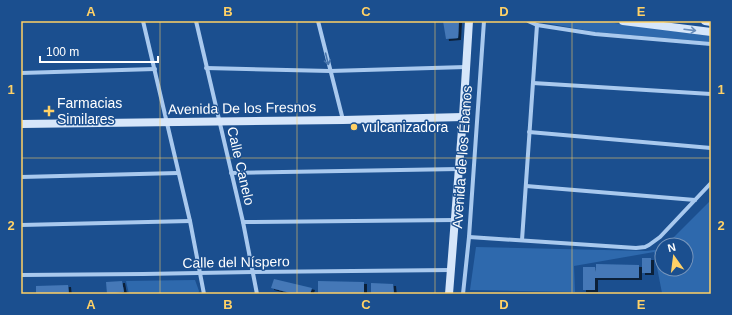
<svg xmlns="http://www.w3.org/2000/svg" width="732" height="315" font-family="Helvetica,sans-serif">
<defs>
<filter id="shadow"><feDropShadow dx="3" dy="2" stdDeviation="0" flood-color="#0009"/></filter>
</defs>
<rect width="100%" height="100%" fill="#1b4f8f"/>
<g fill="#2e69ad">
<polygon points="535,21 600,21 711,36 711,42 595,32"/>
<polygon points="711,200 711,294 662,293 654,252 574,266 575,292 470,290 476,247 646,251 662,249 662,269 686,269 686,245 666,245"/>
<polygon points="195,280 199,291 198,294 129,294 126,281"/>
</g>
<g fill="#4478b7" filter="url(#shadow)">
<polygon points="443,21 459,21 458,38 446,39"/>
<rect x="642" y="258" width="9" height="15"/>
<polygon points="596,264 639,265 639,278 595,278 595,290 583,290 583,267 595,267 596,272"/>
<polygon points="274,279 312,288 310,294 294,294 271,288"/>
<polygon points="122,281 124,292 107,294 106,282"/>
<polygon points="318,281 364,282 364,294 318,294"/>
<polygon points="371,283 393,284 394,294 371,294"/>
<polygon points="68,285 69,294 36,294 36,286"/>
</g>
<g fill="none" stroke-linecap="round" stroke-linejoin="round">
<g stroke="#a9c9ee" stroke-width="4">
<polyline points="143,21 190,221 204,294"/>
<polyline points="196,21 243,222 257,294"/>
<polyline points="318,21 343,120"/>
<polyline points="528,21 537,25 595,34 711,44"/>
<polyline points="206,68 330,71 466,67"/>
<polyline points="21,73 155,69"/>
<polyline points="533,83 711,94"/>
<polyline points="529,132 711,148"/>
<polyline points="231,173 459,169"/>
<polyline points="21,177 178,173"/>
<polyline points="526,186 695,200"/>
<polyline points="243,222 455,220"/>
<polyline points="21,225 190,221"/>
<polyline points="469,237 636,248 645,247 649,245 660,237 711,183"/>
<polyline points="522,240 537,25"/>
<polyline points="21,275 143,274 253,272 451,270"/>
<polyline points="463,294 469,237 484,21"/>
</g>
<g stroke="#d6e6fa" stroke-width="8">
<polyline points="623,21 711,32"/>
<polyline points="705,21 711,22"/>
<polyline points="21,124 343,120 463,117"/>
<polyline points="449,294 463,117 469,21"/>
</g>
</g>
<defs><path id="oneway-shaft" d="M-6 0H5M1.5-3L5.5 0L1.5 3" fill="none" stroke-width="1.6" stroke-linecap="round" stroke-linejoin="round"/></defs>
<use stroke="#668bba" href="#oneway-shaft" transform="translate(690 30) rotate(7)"/>
<use stroke="#4674ac" href="#oneway-shaft" transform="translate(327 59) rotate(76)"/>
<path fill="none" stroke="#ffd166" stroke-width="1" stroke-opacity="0.55" d="M160,21v273M297,21v273M435,21v273M572,21v273M21,158h690"/>
<g fill="#ffd166" stroke="#1b4f8f" stroke-width="1.5">
<path d="M47 105h4v4h4v4h-4v4h-4v-4h-4v-4h4z"/>
<circle cx="354" cy="127" r="4"/>
</g>
<g text-anchor="middle" dominant-baseline="central" stroke-width="3" stroke-linejoin="round" paint-order="stroke">
<g font-size="14" fill="#fff" stroke="#1b4f8f" text-anchor="start">
<text x="57" y="103">Farmacias<tspan x="57" dy="16">Similares</tspan></text>
<text x="362" y="127">vulcanizadora</text>
</g>
<g font-size="14" fill="#fff" stroke="#1b4f8f">
<text transform="translate(242 108) rotate(-1)">Avenida De los Fresnos</text>
<text transform="translate(462 157) rotate(-86)">Avenida de los Ébanos</text>
<text transform="translate(241 166) rotate(77)">Calle Canelo</text>
<text transform="translate(236 262) rotate(-1)">Calle del Níspero</text>
</g>
</g>
<rect width="732" height="315" fill="none" stroke="#1b4f8f" stroke-width="44"/>
<g transform="translate(674 257) rotate(346)"><circle r="19" fill="#1b4f8f" stroke="#7695bc"/>
<path d="M0-3L7 15L0 10L-7 15Z" fill="#ffd166"/>
<text y="-6" font-size="11" font-weight="bold" text-anchor="middle" fill="#ffffff">N</text>
</g>
<path d="M40 56v6h118v-6" fill="none" stroke="#ffffff" stroke-width="2"/>
<text x="46" y="56" font-size="12" fill="#ffffff" stroke="#1b4f8f" stroke-width="3" paint-order="stroke">100 m</text>
<rect x="22" y="22" width="688" height="271" fill="none" stroke="#ffd166" stroke-width="1.5"/>
<g font-size="13" text-anchor="middle" font-weight="bold" fill="#ffd166">
<text x="91" y="16">A</text>
<text x="228" y="16">B</text>
<text x="366" y="16">C</text>
<text x="504" y="16">D</text>
<text x="641" y="16">E</text>
<text x="11" y="94">1</text>
<text x="721" y="94">1</text>
<text x="11" y="230">2</text>
<text x="721" y="230">2</text>
<text x="91" y="309">A</text>
<text x="228" y="309">B</text>
<text x="366" y="309">C</text>
<text x="504" y="309">D</text>
<text x="641" y="309">E</text>
</g>
</svg>
